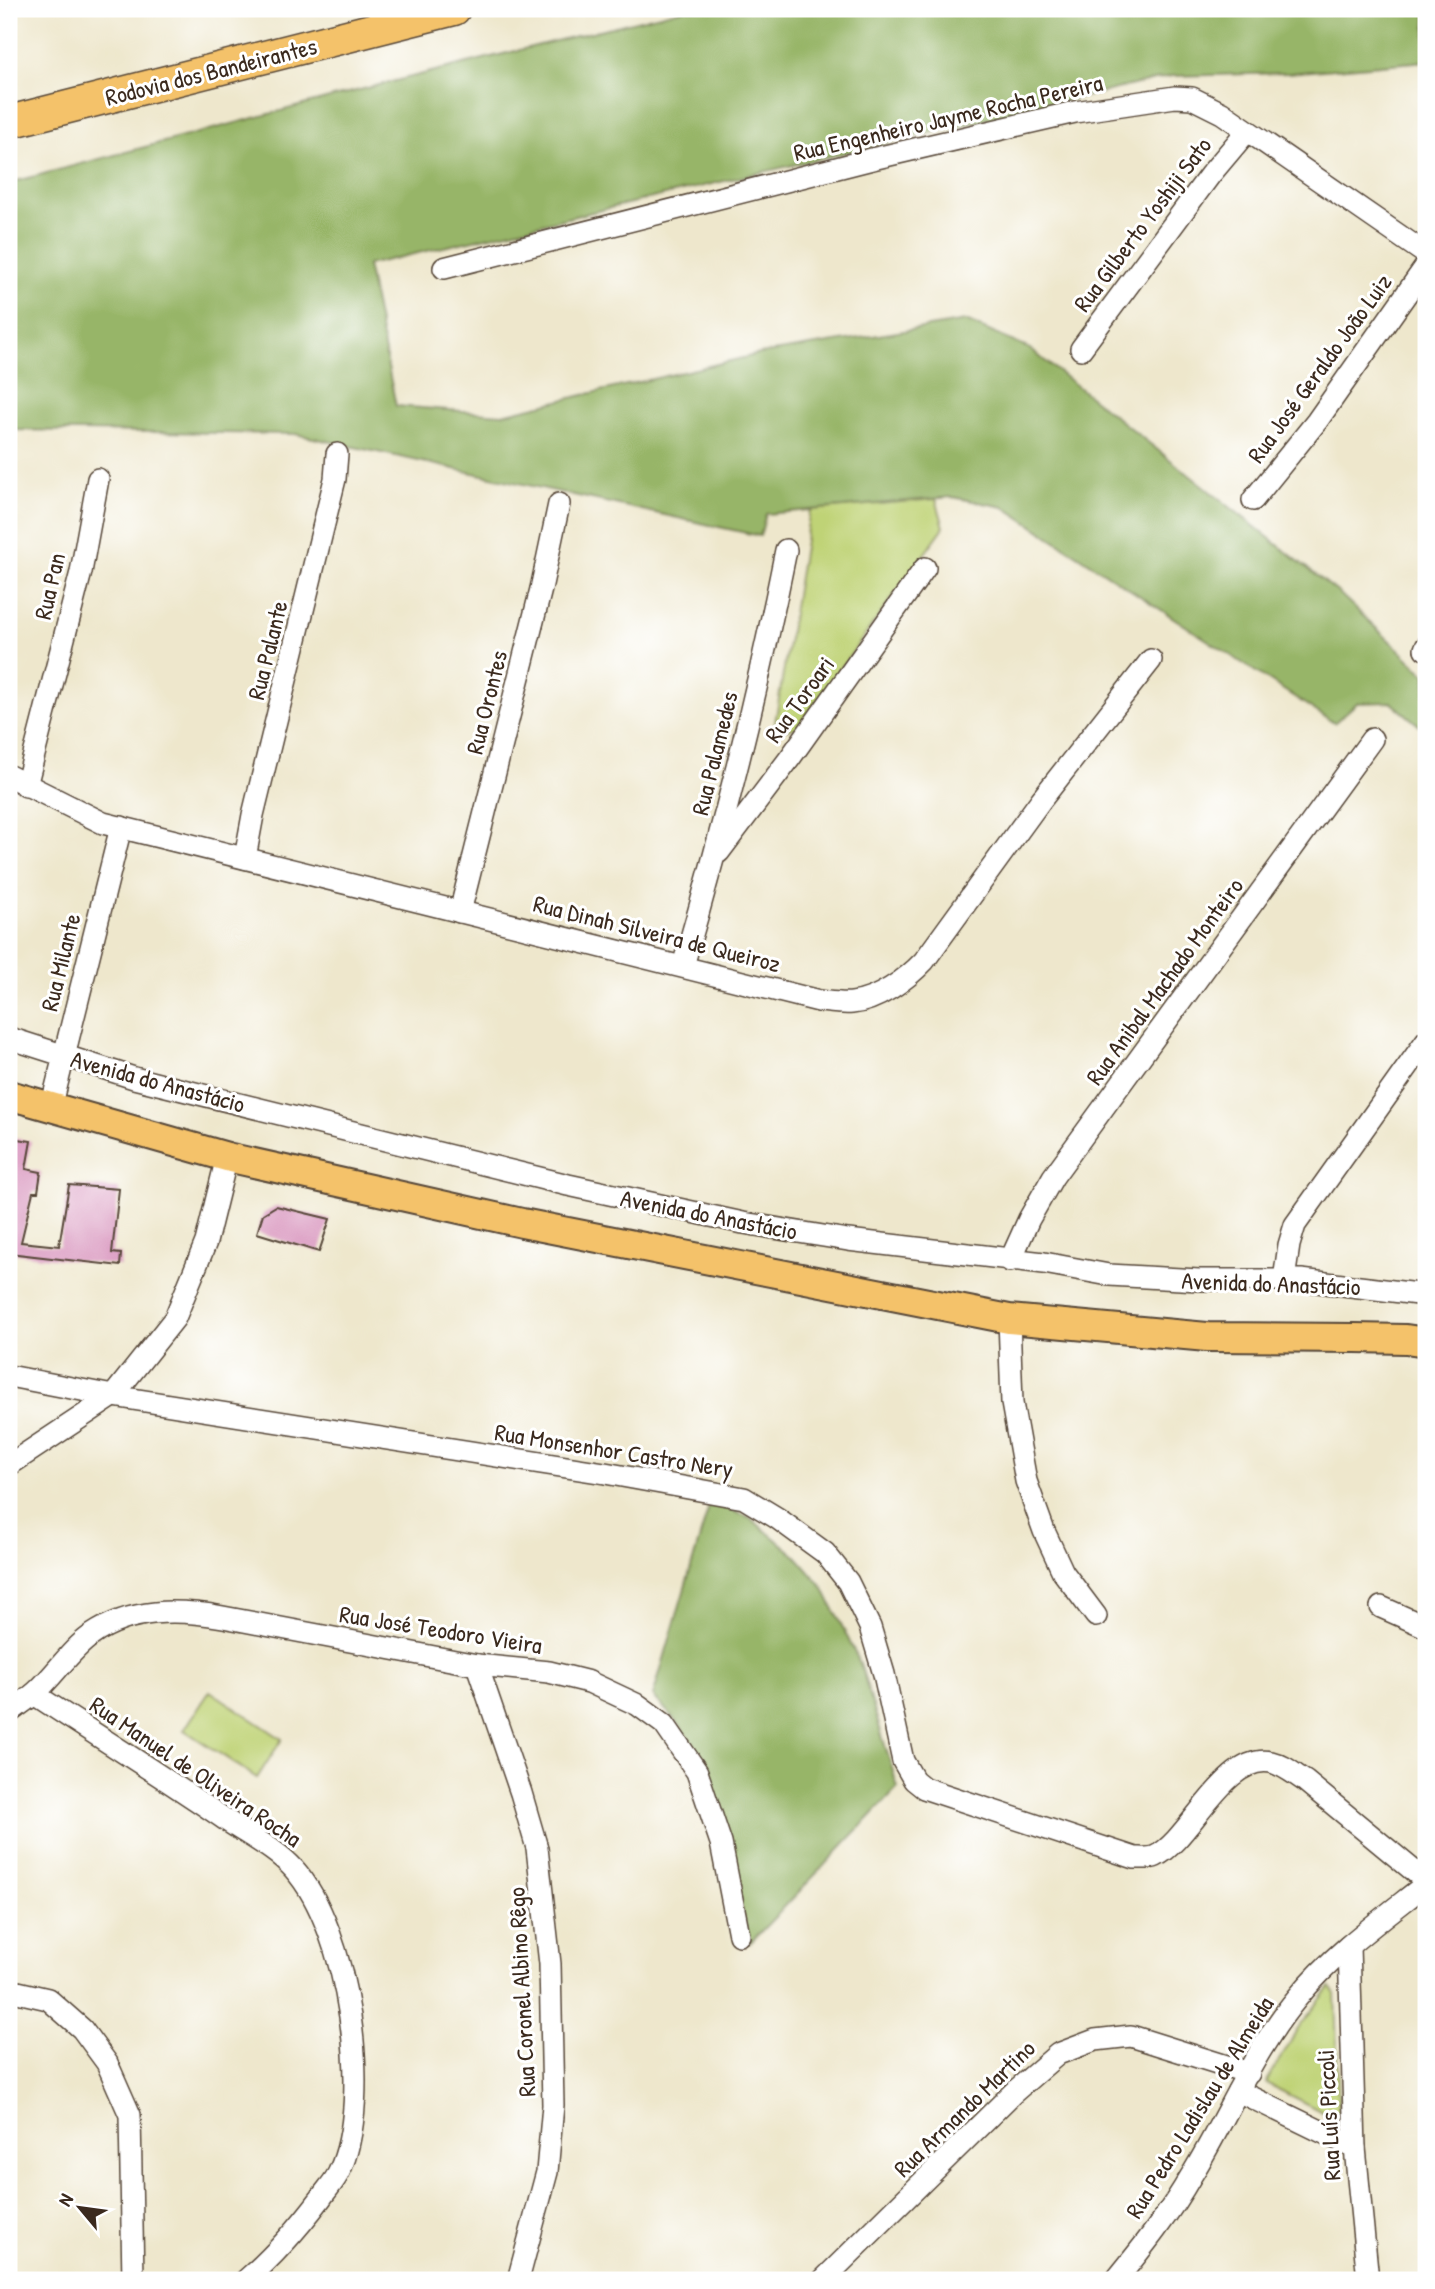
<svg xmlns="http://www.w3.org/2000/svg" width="1435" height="2289" font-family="'Patrick Hand',sans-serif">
<rect width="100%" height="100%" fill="#fff"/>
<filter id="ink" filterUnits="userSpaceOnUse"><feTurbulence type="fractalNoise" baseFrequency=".0143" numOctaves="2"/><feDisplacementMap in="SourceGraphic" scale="14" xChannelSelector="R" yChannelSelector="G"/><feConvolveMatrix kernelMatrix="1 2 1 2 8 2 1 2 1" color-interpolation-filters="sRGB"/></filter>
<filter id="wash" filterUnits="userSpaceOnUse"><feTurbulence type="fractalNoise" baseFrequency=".00686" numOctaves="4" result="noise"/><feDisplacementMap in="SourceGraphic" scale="28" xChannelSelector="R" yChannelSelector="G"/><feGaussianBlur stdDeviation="1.57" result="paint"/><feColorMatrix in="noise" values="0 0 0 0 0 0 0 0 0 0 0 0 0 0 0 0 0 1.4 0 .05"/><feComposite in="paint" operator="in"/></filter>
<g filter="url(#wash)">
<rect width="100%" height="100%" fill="#eee7cc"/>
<g fill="#bfd376" stroke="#7d7e4a" stroke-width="2">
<polygon points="936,499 944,527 797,728 785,729 775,723 810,510"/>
<polygon points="210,1691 282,1739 257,1778 184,1730"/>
<polygon points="1330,1987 1335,1994 1339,2113 1328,2115 1266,2083 1298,2029"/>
</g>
<g fill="#97b567" stroke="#697042" stroke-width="2">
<polygon points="684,9 1426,9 1426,61 1289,73 1172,76 367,265 396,406 502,414 760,354 966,321 1030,349 1340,594 1426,675 1426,731 1391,702 1357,703 1334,723 1004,507 952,497 766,514 760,536 295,434 9,430 9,183 371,87"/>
<polygon points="710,1503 749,1517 796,1556 823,1587 860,1663 898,1788 750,1943 710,1781 695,1747 678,1723 653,1696"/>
</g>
<g id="blocks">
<g fill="#d68eb9">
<polygon points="12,1138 31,1141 26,1169 41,1172 38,1192 33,1192 21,1242 59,1246 69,1185 119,1189 112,1253 121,1254 120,1266 9,1253 9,1156"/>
<polygon points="276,1206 330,1219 319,1252 257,1233 263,1214"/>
</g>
</g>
</g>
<g filter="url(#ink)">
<use href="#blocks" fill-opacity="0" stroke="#564638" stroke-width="2"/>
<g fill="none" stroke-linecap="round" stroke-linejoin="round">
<defs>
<g id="minor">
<polyline points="444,268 872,159 1075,112 1175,97 1192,98 1222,113 1426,254"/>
<polyline points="1081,349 1210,175 1247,131"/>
<polyline points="1253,500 1317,421 1426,266"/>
<polyline points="1425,649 1426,647"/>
<path d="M9,776l94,47 716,178c10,1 23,3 33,2 25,-2 55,-24 72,-42l117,-161 110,-140"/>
<polyline points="26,786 81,572 98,479"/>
<polyline points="719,852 790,758 925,568"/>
<polyline points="245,858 253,815 335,479 337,454"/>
<polyline points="460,912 541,589 559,504"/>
<path d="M683,966c40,-137 75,-276 103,-416"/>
<polyline points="9,1038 134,1078 568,1185 743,1223 848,1240 1044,1263 1109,1275 1199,1280 1301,1280 1426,1295"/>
<polyline points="51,1108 121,827"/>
<polyline points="1010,1261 1029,1219 1053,1177 1372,739"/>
<polyline points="1284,1280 1289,1245 1295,1225 1426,1041"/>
<polyline points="1009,1319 1012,1403 1026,1481 1044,1531 1063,1572 1096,1616"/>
<path d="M9,1376l104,20 492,77 139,25 33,20 48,35 23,29 22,45 14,47 19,87 11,19 10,8 211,70c7,0 15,1 21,-2 34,-16 69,-103 115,-94 13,3 23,12 34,19l121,100"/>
<polyline points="9,1465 113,1396 175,1318 206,1242 227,1157"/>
<polyline points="1381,1607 1426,1627"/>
<polyline points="477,1665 521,1793 537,1848 550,1964 553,2105 547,2172 518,2280"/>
<path d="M34,1694c65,43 131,84 195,128 21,14 48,28 65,47 54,60 80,230 45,303 -4,9 -12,17 -18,26 -22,29 -47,58 -75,82"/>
<path d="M9,1713c8,-7 18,-13 26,-20 20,-18 35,-43 57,-58 39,-27 86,-26 131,-18l254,48 72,7 40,10 49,23 26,19 33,48 24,71 18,92"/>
<polyline points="1349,1946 1355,2148 1368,2280"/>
<polyline points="9,1990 48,1999 82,2029 107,2063 130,2115 133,2280"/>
<polyline points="1238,2091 1355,2148"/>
<polyline points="823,2280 1013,2093 1058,2054 1095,2040 1131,2036 1249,2073"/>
<path d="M1116,2280c27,-33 54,-67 75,-104 36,-58 63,-127 107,-179 36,-44 84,-78 128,-113"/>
</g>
<polyline id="major" points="9,1095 227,1157 522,1223 1009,1319 1207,1337 1355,1338 1406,1339 1426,1342"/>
<polyline id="highway" points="9,122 454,9"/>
</defs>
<use href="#minor" stroke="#564638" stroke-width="24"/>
<use href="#major" stroke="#564638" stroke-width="32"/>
<use href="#highway" stroke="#564638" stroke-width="35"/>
<use href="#minor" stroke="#fff" stroke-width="21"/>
<use href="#major" stroke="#f4c26a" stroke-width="28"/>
<use href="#highway" stroke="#f4c26a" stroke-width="32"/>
</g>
</g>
<g text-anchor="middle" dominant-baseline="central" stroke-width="6" stroke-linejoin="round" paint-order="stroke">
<g font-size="24" fill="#3b2a1e" stroke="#fff">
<text transform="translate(211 71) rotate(-14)">Rodovia dos Bandeirantes</text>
<text transform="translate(948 117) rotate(-13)">Rua Engenheiro Jayme Rocha Pereira</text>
<text transform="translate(1142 224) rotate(-53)">Rua Gilberto Yoshiji Sato</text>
<text transform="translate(1319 368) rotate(-54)">Rua José Geraldo João Luiz</text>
<text transform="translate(49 586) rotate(-77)">Rua Pan</text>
<text transform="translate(267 650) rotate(-76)">Rua Palante</text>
<text transform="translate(799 699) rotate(-54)">Rua Toroari</text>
<text transform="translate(486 702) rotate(-76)">Rua Orontes</text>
<text transform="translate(714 753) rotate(-76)">Rua Palamedes</text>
<text transform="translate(657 933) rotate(14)">Rua Dinah Silveira de Queiroz</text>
<text transform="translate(60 962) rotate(-76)">Rua Milante</text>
<text transform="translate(1164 981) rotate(-54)">Rua Anibal Machado Monteiro</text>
<text transform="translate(158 1081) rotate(15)">Avenida do Anastácio</text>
<text transform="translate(709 1214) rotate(11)">Avenida do Anastácio</text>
<text transform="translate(1271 1283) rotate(2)">Avenida do Anastácio</text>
<text transform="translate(614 1450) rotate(9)">Rua Monsenhor Castro Nery</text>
<text transform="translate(441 1629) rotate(9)">Rua José Teodoro Vieira</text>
<text transform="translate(196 1771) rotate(34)">Rua Manuel de Oliveira Rocha</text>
<text transform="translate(521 1992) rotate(-93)">Rua Coronel Albino Rêgo</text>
<text transform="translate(1199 2107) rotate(-58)">Rua Pedro Ladislau de Almeida</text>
<text transform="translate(964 2108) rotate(-44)">Rua Armando Martino</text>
<text transform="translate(1328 2115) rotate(-93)">Rua Luís Piccoli</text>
</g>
</g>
<rect width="1435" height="2289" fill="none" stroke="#fff" stroke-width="35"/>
<g transform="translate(80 2208) rotate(299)" stroke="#ffffff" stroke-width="5" paint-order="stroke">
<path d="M0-5L12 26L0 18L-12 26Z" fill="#3b2a1e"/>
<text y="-10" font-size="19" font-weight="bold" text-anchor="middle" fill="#3b2a1e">N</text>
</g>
</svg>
